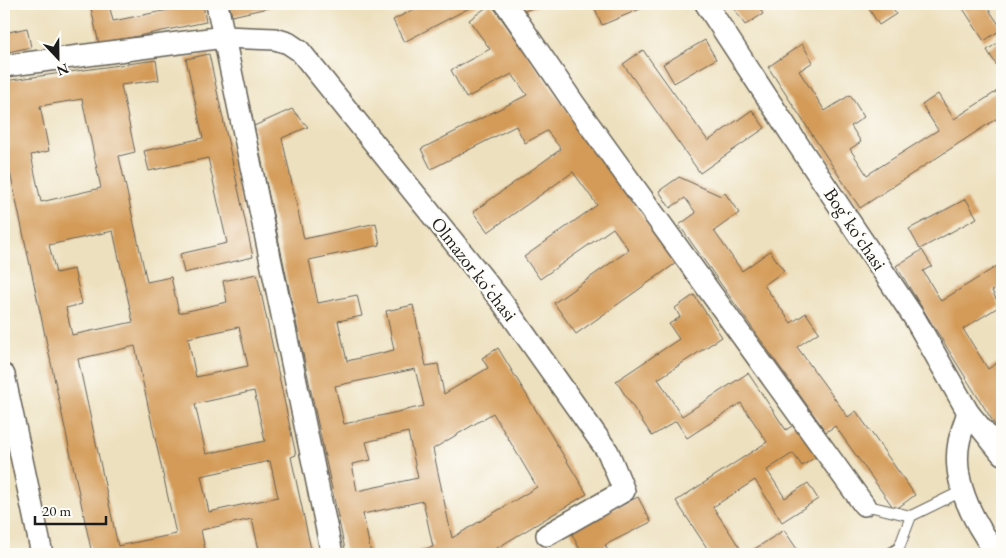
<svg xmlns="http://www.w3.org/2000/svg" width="1006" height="558" font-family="'EB Garamond',serif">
<rect width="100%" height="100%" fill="#fdfcf7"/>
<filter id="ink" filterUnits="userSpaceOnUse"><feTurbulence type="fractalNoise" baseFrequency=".02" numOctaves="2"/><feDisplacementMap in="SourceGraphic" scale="10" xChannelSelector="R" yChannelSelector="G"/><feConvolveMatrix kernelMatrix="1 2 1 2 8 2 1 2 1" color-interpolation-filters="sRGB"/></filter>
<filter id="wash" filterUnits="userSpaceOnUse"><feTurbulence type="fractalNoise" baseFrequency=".0096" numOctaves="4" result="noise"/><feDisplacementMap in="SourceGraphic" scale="20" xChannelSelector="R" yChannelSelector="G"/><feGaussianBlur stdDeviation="1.12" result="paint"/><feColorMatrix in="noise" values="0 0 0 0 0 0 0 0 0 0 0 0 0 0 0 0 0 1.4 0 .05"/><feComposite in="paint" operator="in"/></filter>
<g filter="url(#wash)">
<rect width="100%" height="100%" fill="#ede0be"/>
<g id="blocks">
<g fill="#d49b58" fill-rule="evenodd">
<polygon points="90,4 109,4 113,21 178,8 177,4 203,4 206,22 99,44"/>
<polygon points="229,4 281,4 281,5 232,16"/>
<polygon points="424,4 477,4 404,42 393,20"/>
<polygon points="491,4 676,263 576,334 554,303 629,250 613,228 540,279 524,257 597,205 573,172 488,232 473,212 561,149 547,131 525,143 516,126 431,169 421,149 527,95 512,74 466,98 451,70 490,49 469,20"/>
<polygon points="519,4 543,4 522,12"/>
<polygon points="593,4 652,4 602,25"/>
<polygon points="731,4 757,4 763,14 745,25"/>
<polygon points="763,4 778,4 767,10"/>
<polygon points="866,4 890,4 896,14 879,25"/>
<polygon points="960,4 985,4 1002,29 984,41"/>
<polygon points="27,28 31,47 4,53 4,33"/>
<polygon points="705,40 716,59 674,83 663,64"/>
<polygon points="1002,40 1002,74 987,50"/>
<polygon points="802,44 813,62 799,71 825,111 850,95 864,117 851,126 861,142 850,149 867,175 938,130 922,105 938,94 954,119 1002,88 1002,115 860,208 768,67"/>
<polygon points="643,50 708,141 752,110 765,128 700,173 623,64"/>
<polygon points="209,54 253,257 184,273 180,254 227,243 208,158 149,171 144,151 203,138 186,59"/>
<path d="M156,60l3,20 -38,5 14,67 -16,4 28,126 24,-5 8,36 48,-11 -4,-21 34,-7 39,181 -5,2 21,97h-52l-8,-35 -51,11 5,24h-114l-88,-410v-63zM82,99l19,89 -60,14 -10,-47 18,-4 -9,-45zM113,231l20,91 -61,13 -6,-27 16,-4 -8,-35 -18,4 -7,-28zM239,327l9,39 -52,11 -8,-39zM135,346l41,188 -58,12 -40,-187zM254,391l11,50 -59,13 -11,-50zM270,461l8,36 -69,15 -8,-36z"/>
<path d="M292,109l16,18 -26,11 22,101 72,-16 4,22 -71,15 9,43 39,-8 5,21 -24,5 9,40 47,-11 -8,-39 27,-6 13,61 12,-2 6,30 44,-26 -6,-10 16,-10 89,146 -100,60h-83l29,-7 -10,-46 -60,13 8,40h-25l-92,-428zM415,369l9,37 -80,18 -9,-38zM493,413l44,74 -85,51 -19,-89zM408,432l10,46 -61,13 -5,-27 19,-4 -5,-18z"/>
<polygon points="679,177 721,196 725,193 739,213 714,231 742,271 770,251 784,271 764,285 791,323 806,313 819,332 797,347 848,417 856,411 915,495 895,510 835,426 826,432 679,225 696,213 685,198 670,208 659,191"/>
<polygon points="966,199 977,218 920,249 909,229"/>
<polygon points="922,250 932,266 923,271 941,301 1002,263 1002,285 992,291 1000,306 963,329 988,369 1002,360 1002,383 998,386 1002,392 1002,436 896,266"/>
<polygon points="694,295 722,337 658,379 682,416 748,373 786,430 798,422 820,454 802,466 793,453 767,470 785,498 808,483 818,499 782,522 755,480 713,507 744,554 711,554 676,501 767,442 741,403 687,438 676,421 652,436 616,381 679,339 669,324 680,317 675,308"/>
<polygon points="638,497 651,522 605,545 610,554 582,554 570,530"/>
<polygon points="784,530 797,549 789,554 747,554"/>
<polygon points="538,548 541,554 523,554"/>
</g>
</g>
</g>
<g filter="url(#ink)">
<use href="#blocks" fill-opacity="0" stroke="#656155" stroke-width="1"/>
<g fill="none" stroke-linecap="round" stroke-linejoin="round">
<defs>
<g id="service">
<polyline points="864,505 911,516 962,491"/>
<polyline points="889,554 899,548 911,516"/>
</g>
<g id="minor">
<polyline points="217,4 332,554"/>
<polyline points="506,4 575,105 864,505"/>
<polyline points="706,4 795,140 915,319 968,412 1002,454"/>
<polyline points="4,66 224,37 275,39 288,43 300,51 502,302 608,452 624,491 547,535"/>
<polyline points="4,375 42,554"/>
<path d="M968,412c-3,10 -7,20 -9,30 -8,40 15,81 38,112"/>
</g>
</defs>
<use href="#service" stroke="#656155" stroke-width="12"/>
<use href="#minor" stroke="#656155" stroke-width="24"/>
<use href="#service" stroke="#fff" stroke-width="10"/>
<use href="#minor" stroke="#fff" stroke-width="21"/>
</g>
</g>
<g text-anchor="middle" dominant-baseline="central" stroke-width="4.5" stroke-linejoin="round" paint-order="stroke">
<g font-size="19" fill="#1c1c1c" stroke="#fdfcf7">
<text transform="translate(855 229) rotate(56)">Bogʻ koʻchasi</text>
<text transform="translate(474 269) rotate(52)">Olmazor koʻchasi</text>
</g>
</g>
<rect width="1006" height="558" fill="none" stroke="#fdfcf7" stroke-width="20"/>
<g transform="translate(58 58) rotate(158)" stroke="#fdfcf7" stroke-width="4" paint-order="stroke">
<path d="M0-4L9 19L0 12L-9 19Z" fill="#1c1c1c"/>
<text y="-8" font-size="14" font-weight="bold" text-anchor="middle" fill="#1c1c1c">N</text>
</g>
<path d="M35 516v8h71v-8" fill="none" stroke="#1c1c1c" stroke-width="2.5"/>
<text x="42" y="516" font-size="15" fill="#1c1c1c" stroke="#fdfcf7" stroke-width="4" paint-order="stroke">20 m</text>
</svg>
